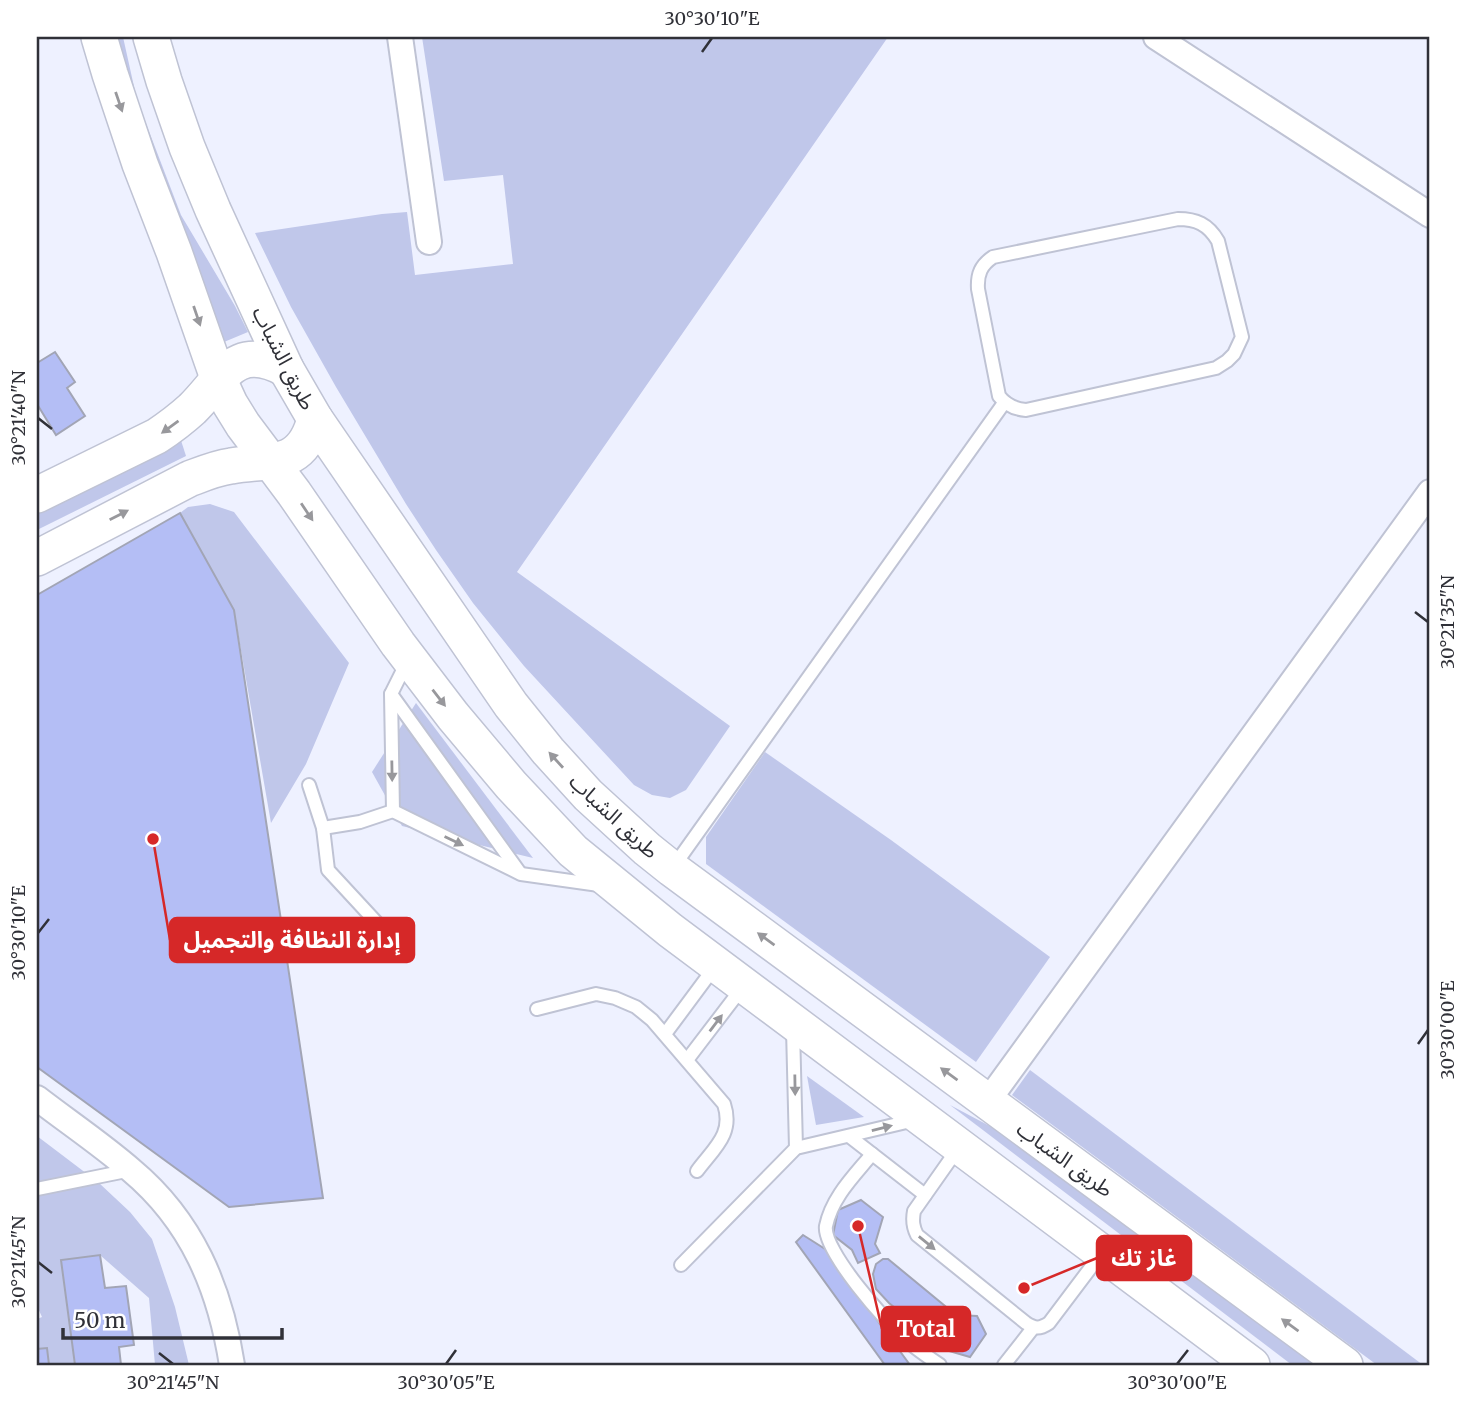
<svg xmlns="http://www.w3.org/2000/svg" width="1467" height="1402" font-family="Merriweather,'Noto Sans Arabic',serif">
<rect width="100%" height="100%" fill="#eef1ff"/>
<g fill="#c0c7ea">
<polygon points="100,37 123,37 137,100 181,215 235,306 248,332 224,342"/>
<polygon points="422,37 888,37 517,572 730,726 686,790 670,798 652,795 634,785 524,666 473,603 436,550 406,504 336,387 291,307 255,233 382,214 407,212 415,275 513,264 503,175 444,181"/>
<polygon points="177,428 186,456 37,530 37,508"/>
<polygon points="210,504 234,512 349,663 306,764 271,823 234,610 180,513 188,507"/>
<polygon points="416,703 533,858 402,826 372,772"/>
<polygon points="765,752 891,840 1050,957 976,1062 706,864 706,837"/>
<polygon points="1030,1070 1423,1365 1377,1365 1012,1095"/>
<polygon points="807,1076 864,1117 816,1125"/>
<polygon points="950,1105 1022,1143 1330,1365 1292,1365"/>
<polygon points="37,1136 99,1183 130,1212 152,1239 175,1307 189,1365 155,1365 149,1298 100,1255 61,1260 75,1365 49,1365 47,1348 37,1349 37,1319 42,1317 37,1306"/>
</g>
<g fill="#b4bef5" stroke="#a2a5b5" stroke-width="2">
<polygon points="55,352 75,382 67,388 85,416 56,435 37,404 37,363"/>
<polygon points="180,513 234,610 323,1198 229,1207 37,1067 37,595"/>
<polygon points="861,1200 883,1217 875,1244 880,1253 858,1263 852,1250 833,1235 838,1210"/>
<polygon points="803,1235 825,1249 910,1365 885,1365 796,1242"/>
<polygon points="100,1255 105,1288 126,1286 134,1345 119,1347 121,1365 75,1365 61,1260"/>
<polygon points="883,1259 888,1259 956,1315 977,1316 986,1334 970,1357 942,1349 940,1344 889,1303 876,1289 873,1274 876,1264"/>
<polygon points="47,1348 49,1365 37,1365 37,1349"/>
</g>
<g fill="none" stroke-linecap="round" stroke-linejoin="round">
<defs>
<g id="service">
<path d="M1178,219c18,0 30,5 40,22l24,96 -8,17 -7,7 -11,7 -190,42c-12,-1 -20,-5 -27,-14l-21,-107c-1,-15 3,-24 15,-32z"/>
<polyline points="391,694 520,873"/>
<polyline points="309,785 323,828 328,870 390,937"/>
<polyline points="393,811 391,694 407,662"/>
<polyline points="323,828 360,822 393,811 521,874 599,885"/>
<polyline points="674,866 1004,403"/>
<path d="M537,1009l59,-15 19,4 21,9 16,13 72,84c10,30 -10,44 -27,67"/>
<polyline points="793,1029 796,1148"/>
<polyline points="665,1034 714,968"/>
<polyline points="687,1060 742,988"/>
<polyline points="849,1136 925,1195"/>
<path d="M959,1147l-45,64c-2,10 -1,16 3,24l109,88c9,6 14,6 23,0l52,-69"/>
<path d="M872,1154c-18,22 -40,43 -46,72 -4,24 61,97 79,113 11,10 23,18 35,26"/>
<polyline points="37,1189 131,1170"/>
<polyline points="681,1265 796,1148 915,1120"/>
<polyline points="1004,1365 1033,1328"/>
</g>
<g id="minor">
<polyline points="400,37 429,242"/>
<polyline points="1156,37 1430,215"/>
<path d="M37,1098c31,24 64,46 94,72 61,51 89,118 101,195"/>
<polyline points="987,1102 1430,492"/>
</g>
<g id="secondary">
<polyline points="99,37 110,74 140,164 174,252 218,378 230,404 243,425 294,493 398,644 453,716 511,785 573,851 670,930 1252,1365"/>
<polyline points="151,37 164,81 187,147 213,210 286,369 315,419 511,705 548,751 588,795 647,849 672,869 1345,1365"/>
<path d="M37,495l120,-59c12,-8 24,-17 35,-27 31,-30 42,-68 94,-40"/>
<path d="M37,558l152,-79c13,-5 27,-11 42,-13 40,-7 71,3 84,-47"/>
</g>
</defs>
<use href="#service" stroke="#bfc3d4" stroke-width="16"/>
<use href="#minor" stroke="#bfc3d4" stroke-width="28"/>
<use href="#secondary" stroke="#bfc3d4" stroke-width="38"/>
<use href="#service" stroke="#fff" stroke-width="12"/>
<use href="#minor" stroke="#fff" stroke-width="24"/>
<use href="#secondary" stroke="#fff" stroke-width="35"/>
</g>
<defs><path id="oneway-solid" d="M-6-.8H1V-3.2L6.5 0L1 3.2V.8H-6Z" transform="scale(1.75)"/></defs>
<g fill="#98989c">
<use href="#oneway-solid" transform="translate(119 102) rotate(71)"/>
<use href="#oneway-solid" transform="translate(197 316) rotate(71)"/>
<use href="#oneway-solid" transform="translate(170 427) rotate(144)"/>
<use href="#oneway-solid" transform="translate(307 512) rotate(56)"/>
<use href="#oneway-solid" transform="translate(119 515) rotate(-27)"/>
<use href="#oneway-solid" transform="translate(439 698) rotate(52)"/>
<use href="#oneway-solid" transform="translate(556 760) rotate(-132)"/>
<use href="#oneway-solid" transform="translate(392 771) rotate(89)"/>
<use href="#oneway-solid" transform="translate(454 841) rotate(26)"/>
<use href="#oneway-solid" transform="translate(766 939) rotate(-144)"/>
<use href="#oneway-solid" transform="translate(716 1023) rotate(-53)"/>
<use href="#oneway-solid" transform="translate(949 1074) rotate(-144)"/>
<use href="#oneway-solid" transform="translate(795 1085) rotate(89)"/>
<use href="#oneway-solid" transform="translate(882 1128) rotate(-14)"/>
<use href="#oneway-solid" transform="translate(927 1243) rotate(39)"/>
<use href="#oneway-solid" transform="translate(1290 1325) rotate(-144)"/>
</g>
<path fill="none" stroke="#303138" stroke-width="2.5" d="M702,52l10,-14M38,418l14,11M1415,612l13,10M38,933l11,-14M1418,1044l10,-14M38,1262l14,11M159,1353l14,11M446,1364l10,-14M1177,1364l11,-14"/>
<g text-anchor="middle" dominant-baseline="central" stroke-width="5" stroke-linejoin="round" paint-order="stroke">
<g font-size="21" fill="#303138" stroke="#fff">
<text transform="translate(284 358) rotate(63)">طريق الشباب</text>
<text transform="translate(614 816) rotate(43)">طريق الشباب</text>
<text transform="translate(1065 1159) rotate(36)">طريق الشباب</text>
</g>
</g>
<path fill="none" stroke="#d62828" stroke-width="2.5" d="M153 839L170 940M1024 1288L1097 1258M858 1226L882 1329"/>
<g fill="#d62828" stroke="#fff" stroke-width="2.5">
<circle cx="153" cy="839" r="7"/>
<circle cx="1024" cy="1288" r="7"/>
<circle cx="858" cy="1226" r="7"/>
</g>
<g fill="#d62828" stroke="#d62828" stroke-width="2.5">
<rect x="170" y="918" width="244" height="44" rx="7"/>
<rect x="1097" y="1236" width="94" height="44" rx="7"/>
<rect x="882" y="1307" width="88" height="44" rx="7"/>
</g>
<g font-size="23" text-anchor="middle" font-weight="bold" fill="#fff">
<text x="292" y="948">إدارة النظافة والتجميل</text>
<text x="1144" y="1266">غاز تك</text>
<text x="926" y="1337">Total</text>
</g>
<rect width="1467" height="1402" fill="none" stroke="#ffffff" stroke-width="77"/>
<path d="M63 1328v10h219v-10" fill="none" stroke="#303138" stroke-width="3.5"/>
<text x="74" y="1328" font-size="21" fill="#303138" stroke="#ffffff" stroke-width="5" paint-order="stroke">50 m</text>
<rect x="38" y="38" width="1390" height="1326" fill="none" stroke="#303138" stroke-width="2.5"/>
<g font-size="18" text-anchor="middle" fill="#303138">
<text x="712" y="25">30°30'10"E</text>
<text transform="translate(19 418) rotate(-90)" y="6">30°21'40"N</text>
<text transform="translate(1448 622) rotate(-90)" y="6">30°21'35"N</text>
<text transform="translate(19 933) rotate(-90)" y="6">30°30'10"E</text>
<text transform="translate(1448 1030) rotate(-90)" y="6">30°30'00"E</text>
<text transform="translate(19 1262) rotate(-90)" y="6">30°21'45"N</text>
<text x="173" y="1389">30°21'45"N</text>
<text x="446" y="1389">30°30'05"E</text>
<text x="1177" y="1389">30°30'00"E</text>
</g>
</svg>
